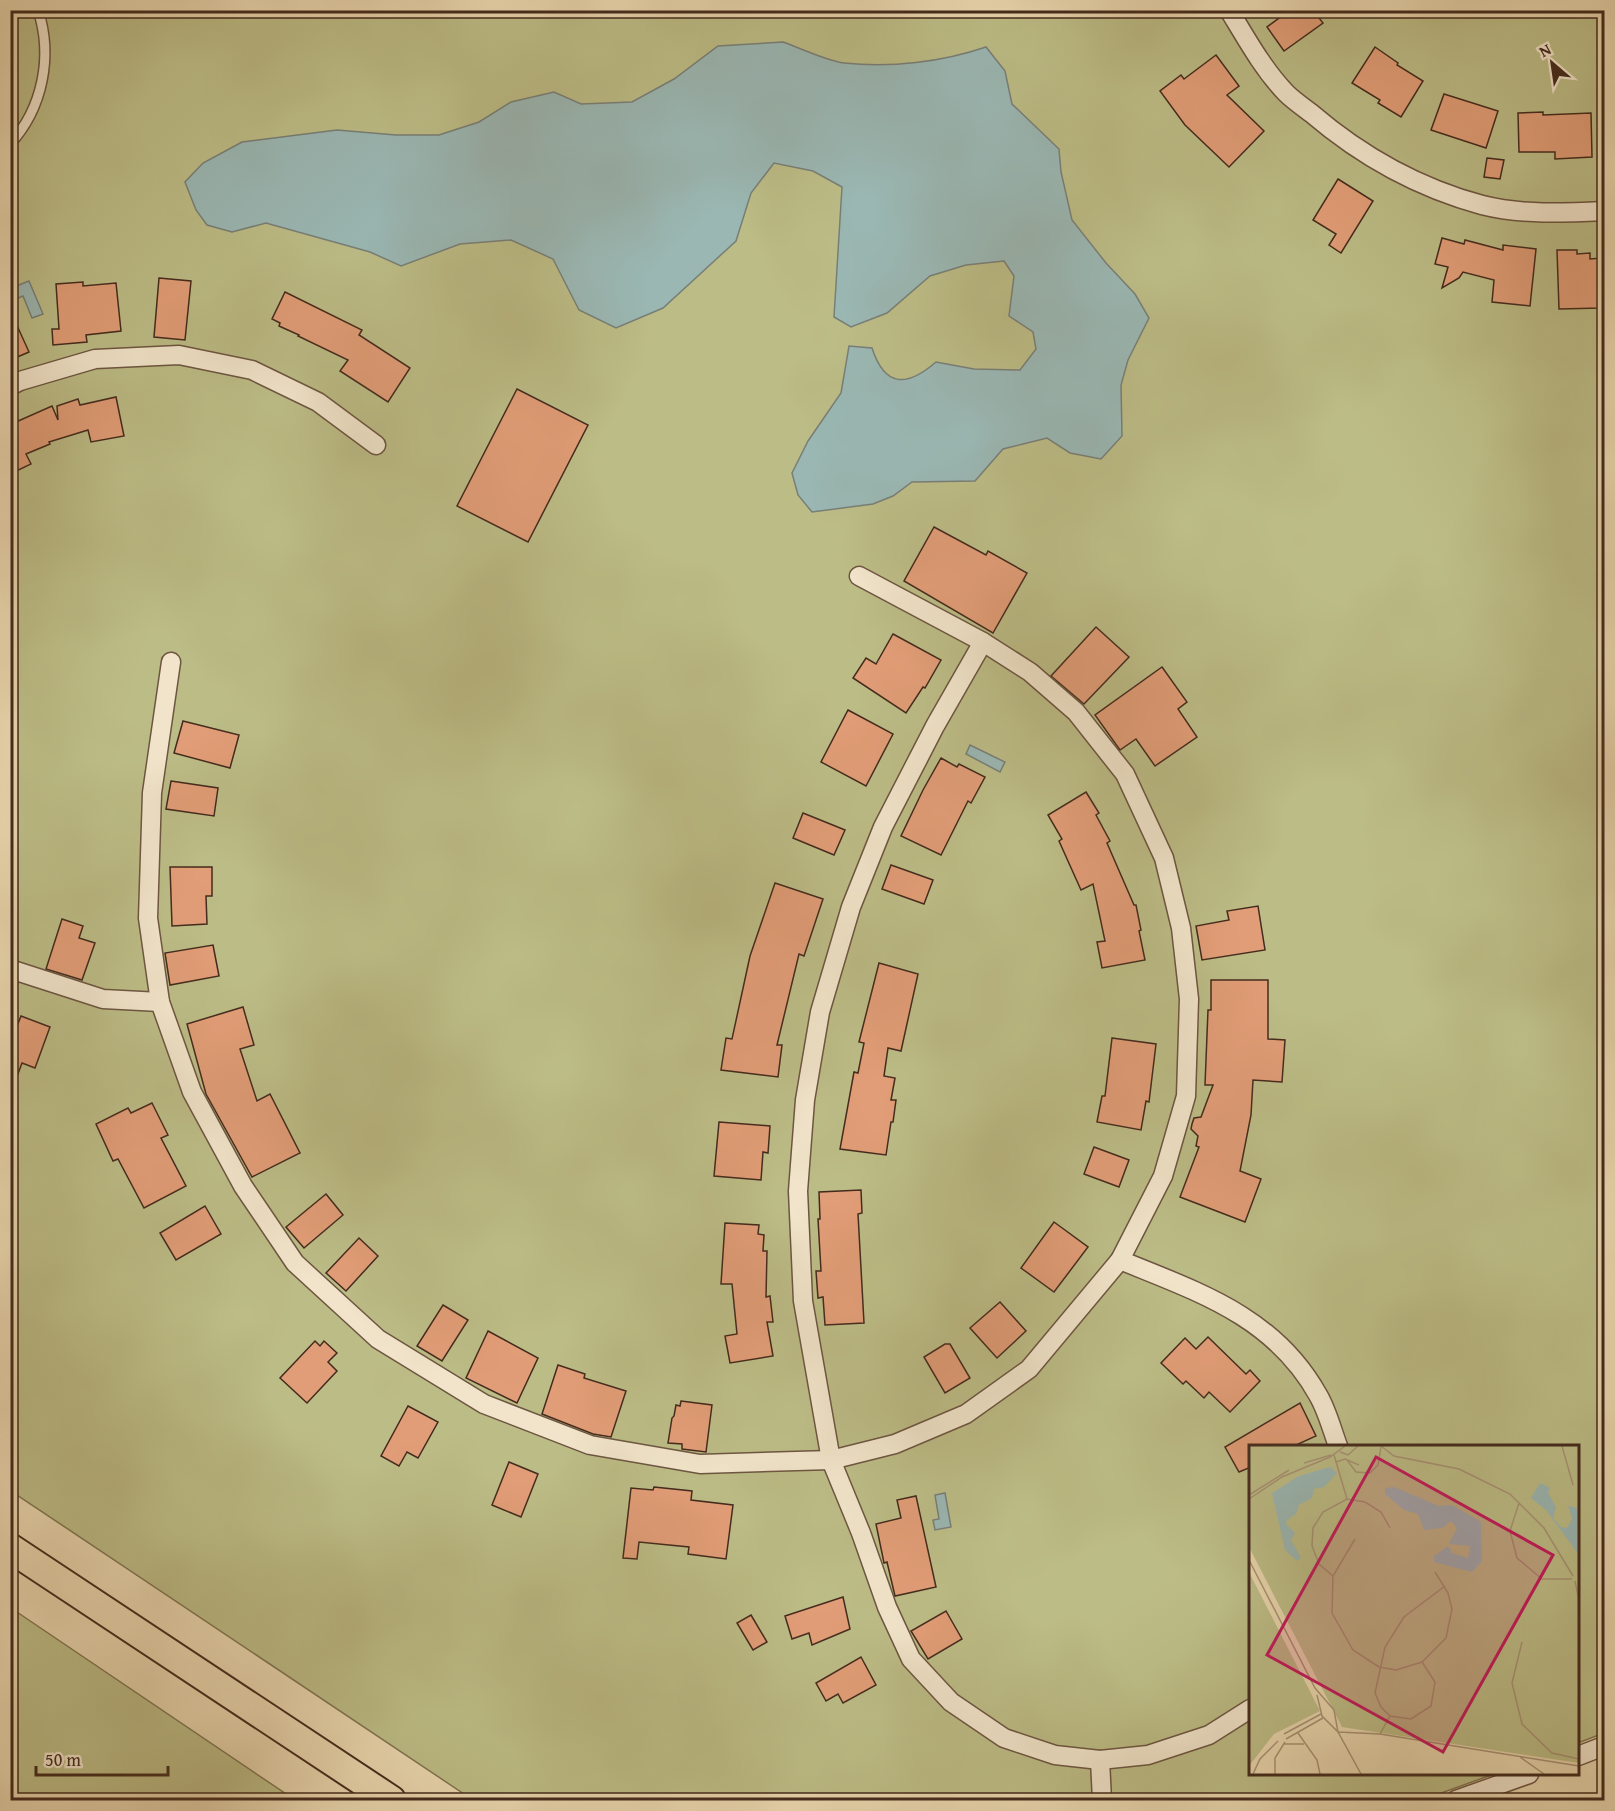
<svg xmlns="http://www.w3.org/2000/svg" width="1615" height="1811" font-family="'Gentium Book Plus',serif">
<rect width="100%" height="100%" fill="#e9d6ae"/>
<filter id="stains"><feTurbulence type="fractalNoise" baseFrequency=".00333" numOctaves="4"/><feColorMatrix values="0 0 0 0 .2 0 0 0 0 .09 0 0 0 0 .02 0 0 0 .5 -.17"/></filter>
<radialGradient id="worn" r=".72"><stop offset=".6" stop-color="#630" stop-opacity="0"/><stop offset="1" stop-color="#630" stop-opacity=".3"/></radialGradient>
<g fill="#bcbc86" stroke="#807452" stroke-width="1.5">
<polygon points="10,11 1604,11 1604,1733 1578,1743 1578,1446 1250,1446 1250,1774 1494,1774 1422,1800 473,1800 11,1491"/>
<polygon points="11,1608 295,1800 11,1800"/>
</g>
<g fill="#9ab7b3" stroke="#787f77" stroke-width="1.5">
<path d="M783,42c17,6 44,19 61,21 47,5 98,-1 142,-16l19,24 7,33 47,45 2,23 11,48 34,43 29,31 14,24 -21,42 -7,25 1,51 -21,23 -31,-6 -23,-15 -44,11 -28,32 -63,1 -19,14 -20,8 -61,8 -14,-17 -6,-22 16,-32 33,-48 8,-47 23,2c13,40 35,39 64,14l38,7 46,1 16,-21 -3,-17 -24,-16 5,-40 -10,-15 -38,4 -36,11 -43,37 -36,14 -17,-10 8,-130 -29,-16 -39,-8 -23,30 -15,48 -73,67 -47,20 -37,-18 -26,-51 -42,-19 -51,4 -59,22 -31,-14 -104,-29 -34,9 -25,-7 -11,-15 -11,-28 18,-19 39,-21 95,-12 59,5h43l40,-13 32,-20 43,-10 27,12 51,-2 42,-23 44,-33z"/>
<polygon points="29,281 43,314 32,318 23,296 11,301 11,288"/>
<polygon points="970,745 1005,762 1000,772 966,754"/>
<polygon points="945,1493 951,1527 935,1530 933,1520 939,1519 935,1495"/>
</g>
<g fill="#e19d77" stroke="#442b1d" stroke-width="1.5">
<polygon points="1290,10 1313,10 1323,23 1284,51 1267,27"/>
<polygon points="1375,47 1398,63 1397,65 1423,81 1401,117 1378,103 1380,100 1352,83"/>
<polygon points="1216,55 1239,86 1227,95 1264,131 1229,167 1185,125 1160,91 1181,75 1184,79"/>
<polygon points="1444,94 1498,111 1486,148 1431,130"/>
<polygon points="1543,112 1543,115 1591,113 1592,157 1555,159 1555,152 1519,152 1518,113"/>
<polygon points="1487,158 1504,160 1500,179 1484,177"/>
<polygon points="1338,179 1373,201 1341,253 1329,245 1336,234 1313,220"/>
<polygon points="1442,238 1464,244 1465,240 1503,250 1503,245 1536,249 1530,306 1492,302 1494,280 1463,272 1459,278 1442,288 1448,267 1435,264"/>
<polygon points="1557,250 1577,250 1577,254 1590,253 1590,259 1602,258 1604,304 1600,305 1601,308 1559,309"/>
<polygon points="159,278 191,281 185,340 154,337"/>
<polygon points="83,282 83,286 116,283 121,331 86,335 87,342 53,345 52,329 59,329 56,284"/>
<polygon points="285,292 362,330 359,335 410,368 388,402 340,371 348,360 298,336 299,335 279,326 280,323 272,319"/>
<polygon points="10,310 29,352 10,360"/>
<polygon points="517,389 588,425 528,542 457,506"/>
<polygon points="116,397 124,436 91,442 88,430 49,442 50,444 26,454 31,464 10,474 10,424 13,428 17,426 16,422 52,406 58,420 57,406 78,399 80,405"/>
<polygon points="934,527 986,555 988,551 1027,573 993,633 904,581"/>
<polygon points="1096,627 1129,657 1084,704 1051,676"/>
<polygon points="893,634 941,660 925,688 923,687 906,713 853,678 866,658 876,664"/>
<polygon points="1162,667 1187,702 1178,709 1197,737 1155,766 1136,739 1120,750 1095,715"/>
<polygon points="848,710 893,734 866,786 821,762"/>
<polygon points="183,721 239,735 230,768 174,753"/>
<polygon points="941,758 957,767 959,764 985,777 971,803 968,801 941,855 901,836 923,790"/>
<polygon points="171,781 218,788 214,816 166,809"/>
<polygon points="1086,792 1099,813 1096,815 1110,841 1107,843 1134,905 1136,905 1141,930 1139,931 1145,960 1102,968 1097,942 1105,941 1093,884 1081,890 1059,841 1062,839 1048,815"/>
<polygon points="803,813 845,830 834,855 793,838"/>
<polygon points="891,865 933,880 924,904 882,889"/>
<polygon points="170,867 212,867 212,896 206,896 207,924 172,926"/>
<polygon points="775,883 823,899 804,956 799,954 777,1045 782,1045 778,1077 721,1070 726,1038 732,1039 750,956"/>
<polygon points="1258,906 1265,950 1202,960 1196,926 1229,920 1227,911"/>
<polygon points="62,919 83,926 79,938 95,943 82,980 46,969"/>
<polygon points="213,945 219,976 170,985 165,953"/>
<polygon points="879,963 918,974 901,1051 888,1048 884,1076 895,1078 891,1100 896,1100 893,1122 891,1122 886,1155 840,1149 854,1072 858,1073 864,1043 859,1042"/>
<polygon points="1211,980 1268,980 1268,1039 1285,1040 1282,1082 1253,1080 1251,1115 1240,1171 1261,1179 1245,1222 1180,1197 1199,1147 1196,1146 1198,1136 1191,1129 1192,1124 1194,1118 1201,1117 1213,1085 1205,1085 1208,1010 1211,1010"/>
<polygon points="243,1007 254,1045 240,1049 257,1101 270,1094 300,1153 252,1177 206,1094 187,1024"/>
<polygon points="21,1016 50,1027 35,1068 22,1063 12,1090 10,1044"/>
<polygon points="1112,1038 1156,1044 1149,1102 1146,1101 1141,1130 1097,1122 1102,1096 1105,1096"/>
<polygon points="152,1103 168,1135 161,1138 186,1186 144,1208 118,1159 113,1161 96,1124 128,1108 131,1113"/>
<polygon points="719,1122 770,1126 768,1153 763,1152 761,1180 714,1176"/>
<polygon points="1094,1147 1129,1160 1119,1187 1084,1174"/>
<polygon points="861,1190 862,1213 858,1214 864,1323 825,1325 823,1297 818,1298 816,1271 821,1271 818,1219 820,1219 819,1192"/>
<polygon points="326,1194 343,1215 304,1248 286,1227"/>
<polygon points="205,1206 221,1234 176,1260 160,1233"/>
<polygon points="1054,1222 1088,1247 1054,1292 1021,1268"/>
<polygon points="725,1223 759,1225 758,1234 764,1235 763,1251 767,1251 766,1297 770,1296 773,1322 767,1322 773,1356 730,1363 725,1336 737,1334 732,1284 721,1284"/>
<polygon points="359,1238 378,1256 346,1291 326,1273"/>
<polygon points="1000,1302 1026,1331 997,1358 970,1328"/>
<polygon points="443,1305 468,1320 442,1361 417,1346"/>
<polygon points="488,1331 538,1358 517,1403 466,1378"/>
<polygon points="1208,1337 1246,1374 1250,1370 1260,1381 1230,1412 1209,1392 1204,1398 1186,1381 1183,1384 1161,1363 1185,1338 1196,1349"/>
<polygon points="315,1341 320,1346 324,1341 337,1353 328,1362 337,1371 307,1403 280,1378"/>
<polygon points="945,1344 950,1344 970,1378 945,1393 924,1357"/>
<polygon points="558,1365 585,1374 584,1378 626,1391 611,1437 593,1434 542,1414"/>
<polygon points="681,1401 712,1405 706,1452 682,1449 682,1444 668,1443 672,1418 674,1416 676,1405 680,1406"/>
<polygon points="1300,1403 1316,1436 1294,1446 1251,1446 1251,1467 1239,1472 1225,1447"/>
<polygon points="408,1406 438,1422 418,1458 407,1452 399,1466 381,1456"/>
<polygon points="509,1462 538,1474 521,1517 492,1505"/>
<polygon points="654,1487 692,1491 691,1500 733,1505 726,1559 688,1554 689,1547 639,1542 637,1559 623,1558 631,1488 653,1490"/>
<polygon points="916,1496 936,1587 895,1596 887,1562 884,1563 876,1524 901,1518 897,1500"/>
<polygon points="843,1597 850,1629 812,1645 809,1633 792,1639 785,1616"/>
<polygon points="946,1611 962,1639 928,1659 911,1631"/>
<polygon points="751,1615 767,1642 753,1650 737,1623"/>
<polygon points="861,1657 876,1685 843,1703 838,1694 826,1701 816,1683"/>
</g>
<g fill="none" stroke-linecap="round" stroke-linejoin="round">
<defs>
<path id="lane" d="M10,144c33,-36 43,-88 28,-134"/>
<g id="street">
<path d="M1229,10c17,28 34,59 57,83 7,7 17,14 25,20 49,42 108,75 171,92 40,10 82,8 122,6"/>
<polyline points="10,386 20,381 95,359 179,355 252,370 318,402 376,445"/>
<polyline points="983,642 935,726 883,827 851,907 820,1012 805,1100 798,1191 803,1301 831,1460 861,1533 887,1607 911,1659 951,1702 1004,1738 1055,1755 1100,1760 1148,1755 1209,1735 1250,1709"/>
<polyline points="171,662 152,793 148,918 160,1002 192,1092 243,1186 295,1263 378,1339 484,1404 590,1445 700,1464 831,1460 895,1444 966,1414 1029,1369 1120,1260 1163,1176 1186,1096 1189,999 1181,928 1164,858 1125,774 1076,712 1030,672 983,642 859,576"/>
<polyline points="10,969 103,999 160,1002"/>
<path d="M1120,1260c78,32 154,56 198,135 9,15 14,35 20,51"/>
<polyline points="1578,1756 1604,1746"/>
<polyline points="1100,1760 1102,1800"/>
<polyline points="1456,1800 1529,1774"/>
</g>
<polyline id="primary" points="10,1548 391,1800"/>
</defs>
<use href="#lane" stroke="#6d5641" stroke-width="12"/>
<use href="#street" stroke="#6d5641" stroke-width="21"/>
<use href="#primary" stroke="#442b1d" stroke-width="32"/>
<use href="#lane" stroke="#f1e4ca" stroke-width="9"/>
<use href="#street" stroke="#f1e4ca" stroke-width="18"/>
<use href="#primary" stroke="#e9d6ae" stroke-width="28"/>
</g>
<g transform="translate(1249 1445)">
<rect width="330" height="330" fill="#e9d6ae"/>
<path d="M0,1h330v317l-237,-36 -93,-180zM0,127l71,139 -46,23 -25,32z" fill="#bcbc86"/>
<path d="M81,22l7,6 -13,14 -10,2 -2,9 -13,7 -3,9 -9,6 -1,4 9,9 -4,7 10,18 -4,3 -12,-11 -13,-57 27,-17zM291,38l10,5 -2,5 8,14 -3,11 8,9 6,1 5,-9 -4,-13 11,2v47l-33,-45 -15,-12zM145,42l45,19 13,-1 29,17 1,39 -10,11 -38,-10v-6l14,-10 4,7 16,5 2,-12 -21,-2 8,-16 -6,-7 -9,7 -18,2 -6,-16 -14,-4 -19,-16v-6z" fill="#9ab7b3"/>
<path fill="none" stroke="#a79274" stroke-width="1.5" d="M132,1l13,10 65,13 51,25 34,34 29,48M313,1l11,39M91,7l8,3 10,-9M85,10l13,44M98,15l9,12 14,1 8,-8 3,-18M87,17l9,-3 14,6M55,18l27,-8M0,50l40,-25M0,54l33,-22 48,-20 15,-11M270,58l-9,28 7,27 25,21h30M106,94l-22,37 -1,37 21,37 26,17 17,3 26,-8 24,-24 6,-29 -4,-16 -13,-21M0,115l66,128 19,22 4,22M84,131l-14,-12 -7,-18 1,-18 10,-16 24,-13 18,3 16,10 9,16M326,136l4,19M273,197l-10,41 10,41 30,29 27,6M173,217l13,20 -4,24 -20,13 -21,-3 -9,-9 -6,-14 10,-46 19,-30 41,-31M68,250l5,21 16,16 23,42M89,287l42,2 199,32M49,288l19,27 3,14M35,289l37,-20M131,289l10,-18M37,294l37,-21M35,299h20M271,312l24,17M4,329l7,-15 18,-18M26,329v-16l10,-16"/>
<path fill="#c2185b" fill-opacity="0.15" stroke="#c2185b" stroke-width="3" d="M127,12l177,98 -110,197 -176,-97z"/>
<rect width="330" height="330" fill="none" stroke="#442b1d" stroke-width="3"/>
</g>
<rect width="1615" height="1811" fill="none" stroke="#e9d6ae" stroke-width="36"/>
<rect x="12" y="12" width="1591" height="1787" fill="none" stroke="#442b1d" stroke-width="3"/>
<rect x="18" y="18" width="1579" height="1775" fill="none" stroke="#442b1d" stroke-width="1.5"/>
<g transform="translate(1552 63) rotate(331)" stroke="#f1e4ca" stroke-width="4.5" paint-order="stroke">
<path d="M0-4.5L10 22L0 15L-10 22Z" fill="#442b1d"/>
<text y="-9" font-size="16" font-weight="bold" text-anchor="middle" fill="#442b1d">N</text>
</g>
<path d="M36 1766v9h132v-9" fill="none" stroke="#442b1d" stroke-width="3"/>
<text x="45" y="1766" font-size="18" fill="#442b1d" stroke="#f1e4ca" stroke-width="4.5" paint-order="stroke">50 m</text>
<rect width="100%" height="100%" filter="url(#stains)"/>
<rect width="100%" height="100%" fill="url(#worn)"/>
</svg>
